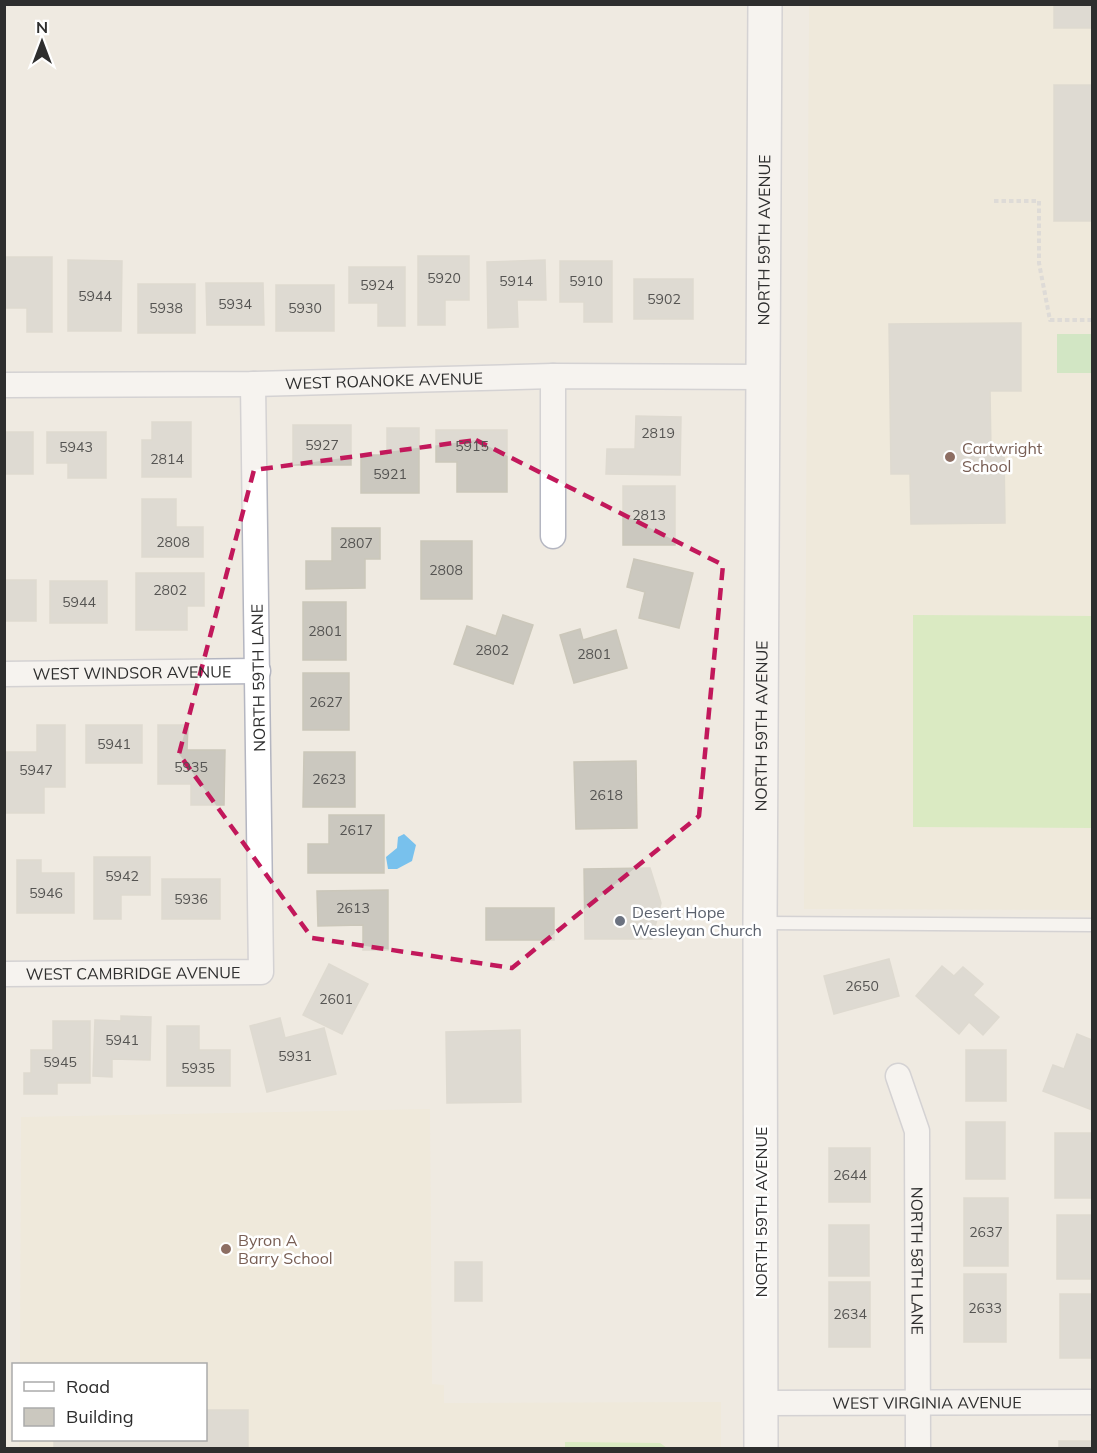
<svg xmlns="http://www.w3.org/2000/svg" width="1097" height="1453" font-family="Mulish,sans-serif">
<rect width="100%" height="100%" fill="#efeae1"/>
<g fill="#efe9d2">
<polygon points="809,5 1092,5 1092,910 804,909"/>
<polygon points="430,1109 432,1384 444,1385 444,1403 721,1402 721,1448 19,1448 19,1440 206,1440 206,1364 20,1364 21,1117"/>
</g>
<rect fill="#afe3a0" x="1057" y="334" width="35" height="39"/>
<g fill="#c0ea9c">
<polygon points="913,615 1092,616 1092,828 913,827"/>
<polygon points="565,1442 660,1443 667,1448 565,1448"/>
</g>
<polygon fill="#78c1ed" points="404,834 416,845 412,861 397,869 388,869 386,857 397,848 398,837"/>
<g fill="#cbc8bf" stroke="#cbc7ba" stroke-width="1.5">
<rect x="1054" y="4" width="38" height="24"/>
<rect x="1054" y="85" width="38" height="136"/>
<polygon points="418,256 469,256 469,300 445,300 445,325 418,325"/>
<polygon points="4,257 52,257 52,332 27,332 27,308 4,308"/>
<polygon points="68,260 122,261 121,331 68,331"/>
<polygon points="545,260 546,300 517,300 518,327 488,328 487,262"/>
<polygon points="560,261 612,261 612,322 584,322 584,302 560,302"/>
<polygon points="349,267 405,267 405,326 378,326 378,303 349,303"/>
<rect x="634" y="279" width="59" height="40"/>
<polygon points="206,283 263,283 264,325 207,325"/>
<rect x="138" y="284" width="57" height="49"/>
<rect x="276" y="285" width="58" height="46"/>
<polygon points="1021,323 1021,391 990,391 991,452 1004,452 1005,523 911,524 910,474 891,474 889,324"/>
<polygon points="636,416 681,417 680,475 606,474 607,449 635,449"/>
<polygon points="152,422 191,422 191,477 142,477 142,440 152,440"/>
<rect x="293" y="425" width="58" height="40"/>
<polygon points="387,428 419,428 419,493 361,493 361,455 387,455"/>
<polygon points="436,430 507,430 507,492 457,492 457,462 436,462"/>
<rect x="4" y="432" width="29" height="42"/>
<polygon points="47,432 106,432 106,478 68,478 68,463 47,463"/>
<rect x="623" y="486" width="52" height="59"/>
<polygon points="142,499 176,499 176,527 203,527 203,557 142,557"/>
<polygon points="332,528 380,528 380,559 365,559 365,588 306,589 306,561 332,561"/>
<rect x="421" y="541" width="51" height="58"/>
<polygon points="634,559 693,573 679,628 639,618 645,592 627,587"/>
<polygon points="136,573 204,573 204,606 187,606 187,630 136,630"/>
<rect x="4" y="580" width="32" height="41"/>
<rect x="50" y="581" width="57" height="42"/>
<rect x="303" y="602" width="43" height="58"/>
<polygon points="503,615 533,625 513,684 454,664 467,626 496,636"/>
<polygon points="580,629 583,640 616,630 627,668 574,683 560,635"/>
<rect x="303" y="673" width="46" height="57"/>
<polygon points="37,725 65,725 65,787 44,787 44,813 6,813 6,752 37,752"/>
<rect x="86" y="725" width="56" height="38"/>
<polygon points="158,725 188,725 187,750 225,750 224,805 191,805 191,784 158,784"/>
<polygon points="304,752 355,752 355,807 303,807"/>
<polygon points="636,761 637,828 576,829 574,762"/>
<polygon points="329,815 384,815 384,873 308,873 308,844 329,844"/>
<polygon points="94,857 150,857 150,895 121,895 121,919 94,919"/>
<polygon points="17,860 41,860 41,873 74,873 74,913 17,913"/>
<polygon points="650,868 661,903 652,939 585,939 584,869"/>
<rect x="162" y="879" width="58" height="40"/>
<polygon points="388,890 388,950 363,950 363,925 318,926 317,891"/>
<rect x="486" y="908" width="68" height="32"/>
<polygon points="889,959 899,996 834,1014 824,976"/>
<polygon points="329,964 368,984 342,1034 303,1015"/>
<polygon points="942,966 954,976 963,967 983,984 973,995 999,1017 983,1035 969,1022 959,1034 916,996"/>
<polygon points="121,1016 151,1017 150,1060 112,1059 112,1077 93,1076 95,1020 121,1021"/>
<polygon points="280,1018 285,1038 324,1028 336,1074 267,1092 250,1026"/>
<polygon points="53,1021 90,1021 90,1083 57,1083 57,1094 24,1094 24,1073 31,1073 31,1050 53,1050"/>
<polygon points="167,1026 199,1026 199,1050 230,1050 230,1086 167,1086"/>
<polygon points="520,1030 521,1102 447,1103 446,1032"/>
<polygon points="1077,1034 1092,1040 1092,1110 1043,1091 1053,1065 1064,1069"/>
<rect x="966" y="1050" width="40" height="51"/>
<rect x="966" y="1122" width="39" height="57"/>
<rect x="1055" y="1133" width="37" height="65"/>
<rect x="829" y="1148" width="41" height="54"/>
<rect x="964" y="1198" width="44" height="68"/>
<rect x="1057" y="1215" width="35" height="64"/>
<rect x="829" y="1225" width="40" height="51"/>
<rect x="455" y="1262" width="27" height="39"/>
<rect x="964" y="1274" width="42" height="68"/>
<rect x="829" y="1282" width="41" height="65"/>
<rect x="1060" y="1294" width="32" height="64"/>
<polygon points="206,1410 248,1410 248,1448 54,1448 54,1440 206,1440"/>
<rect x="1059" y="1441" width="33" height="7"/>
</g>
<g fill="none" stroke-linecap="round" stroke-linejoin="round">
<defs>
<polyline id="lane" points="762,923 1092,925"/>
<g id="street">
<polyline points="553,376 553,536"/>
<path id="s1" d="M4,385l249,-1 300,-8 210,1"/>
<path id="s2" d="M4,674l254,-3"/>
<path id="s3" d="M4,974l257,-2 -8,-588"/>
<path id="s4" d="M898,1076l19,55 1,317"/>
<path id="s5" d="M761,1403l331,-1"/>
</g>
<g id="secondary">
<path id="s6" d="M761,1448l-1,-525 5,-919"/>
</g>
</defs>
<use href="#lane" stroke="#b4b6c1" stroke-width="15"/>
<use href="#street" stroke="#b4b6c1" stroke-width="27"/>
<use href="#secondary" stroke="#b4b6c1" stroke-width="36"/>
<polyline stroke="#c9c9c9" stroke-width="4" stroke-dasharray="4.5 3" stroke-linecap="butt" points="994,201 1039,201 1039,263 1050,320 1092,320"/>
<use href="#lane" stroke="#fff" stroke-width="12"/>
<use href="#street" stroke="#fff" stroke-width="24"/>
<use href="#secondary" stroke="#fff" stroke-width="33"/>
</g>
<path d="M0 0H1097V1453H0ZM476,440l247,125 -24,251 -187,152 -200,-30 -133,-184 75,-284z" fill="#efeae1" fill-opacity=".55" fill-rule="evenodd"/>
<path fill="none" stroke="#c2185b" stroke-width="4.5" stroke-dasharray="12 8" stroke-linejoin="round" d="M476,440l247,125 -24,251 -187,152 -200,-30 -133,-184 75,-284z"/>
<g fill="#8d6e63" stroke="#fff" stroke-width="2">
<circle cx="950" cy="457" r="6"/>
<circle cx="226" cy="1249" r="6"/>
</g>
<circle fill="#6b7280" stroke="#fff" stroke-width="2" cx="620" cy="921" r="6"/>
<g text-anchor="middle" dominant-baseline="central" stroke-width="5" stroke-linejoin="round" paint-order="stroke">
<g font-size="14" fill="#555452">
<text x="444" y="278">5920</text>
<text x="516" y="281">5914</text>
<text x="586" y="281">5910</text>
<text x="377" y="285">5924</text>
<text x="95" y="296">5944</text>
<text x="664" y="299">5902</text>
<text x="235" y="304">5934</text>
<text x="166" y="308">5938</text>
<text x="305" y="308">5930</text>
<text x="658" y="433">2819</text>
<text x="322" y="445">5927</text>
<text x="472" y="446">5915</text>
<text x="76" y="447">5943</text>
<text x="167" y="459">2814</text>
<text x="390" y="474">5921</text>
<text x="649" y="515">2813</text>
<text x="173" y="542">2808</text>
<text x="356" y="543">2807</text>
<text x="446" y="570">2808</text>
<text x="170" y="590">2802</text>
<text x="79" y="602">5944</text>
<text x="325" y="631">2801</text>
<text x="492" y="650">2802</text>
<text x="594" y="654">2801</text>
<text x="326" y="702">2627</text>
<text x="114" y="744">5941</text>
<text x="191" y="767">5935</text>
<text x="36" y="770">5947</text>
<text x="329" y="779">2623</text>
<text x="606" y="795">2618</text>
<text x="356" y="830">2617</text>
<text x="122" y="876">5942</text>
<text x="46" y="893">5946</text>
<text x="191" y="899">5936</text>
<text x="353" y="908">2613</text>
<text x="862" y="986">2650</text>
<text x="336" y="999">2601</text>
<text x="122" y="1040">5941</text>
<text x="295" y="1056">5931</text>
<text x="60" y="1062">5945</text>
<text x="198" y="1068">5935</text>
<text x="850" y="1175">2644</text>
<text x="986" y="1232">2637</text>
<text x="985" y="1308">2633</text>
<text x="850" y="1314">2634</text>
</g>
<g font-size="16" fill="#2e2e2e" stroke="#fff">
<text stroke="none"><textPath href="#s6" startOffset="1208">NORTH 59TH AVENUE</textPath></text>
<text stroke="none"><textPath href="#s1" startOffset="380">WEST ROANOKE AVENUE</textPath></text>
<text stroke="none"><textPath href="#s2" startOffset="128">WEST WINDSOR AVENUE</textPath></text>
<text transform="translate(258 678) rotate(-91)">NORTH 59TH LANE</text>
<text stroke="none"><textPath href="#s6" startOffset="722">NORTH 59TH AVENUE</textPath></text>
<text stroke="none"><textPath href="#s3" startOffset="129">WEST CAMBRIDGE AVENUE</textPath></text>
<text transform="translate(761 1212) rotate(-90)">NORTH 59TH AVENUE</text>
<text stroke="none"><textPath href="#s4" startOffset="188">NORTH 58TH LANE</textPath></text>
<text stroke="none"><textPath href="#s5" startOffset="166">WEST VIRGINIA AVENUE</textPath></text>
</g>
<g font-size="16" fill="#785e54" stroke="#fff" text-anchor="start">
<text x="962" y="448">Cartwright<tspan x="962" dy="18">School</tspan></text>
<text x="238" y="1240">Byron A<tspan x="238" dy="18">Barry School</tspan></text>
</g>
<g font-size="16" fill="#5b616d" stroke="#fff" text-anchor="start">
<text x="632" y="912">Desert Hope<tspan x="632" dy="18">Wesleyan Church</tspan></text>
</g>
</g>
<rect width="1097" height="1453" fill="none" stroke="#2e2e2e" stroke-width="12"/>
<rect x="12" y="1363" width="195" height="78" fill="#ffffff" stroke="#ababab" stroke-width="1.5"/>
<rect x="24" y="1382" width="30" height="9" fill="#ffffff" stroke="#ababab" stroke-width="1.5"/>
<text x="66" y="1393" font-size="18" fill="#2e2e2e">Road</text>
<rect x="24" y="1408" width="30" height="18" fill="#cbc8bf" stroke="#ababab" stroke-width="1.5"/>
<text x="66" y="1423" font-size="18" fill="#2e2e2e">Building</text>
<g transform="translate(42 42)" stroke="#ffffff" stroke-width="4.5" paint-order="stroke">
<path d="M0-4.5L10 22L0 15L-10 22Z" fill="#2e2e2e"/>
<text y="-9" font-size="16" font-weight="bold" text-anchor="middle" fill="#2e2e2e">N</text>
</g>
</svg>
